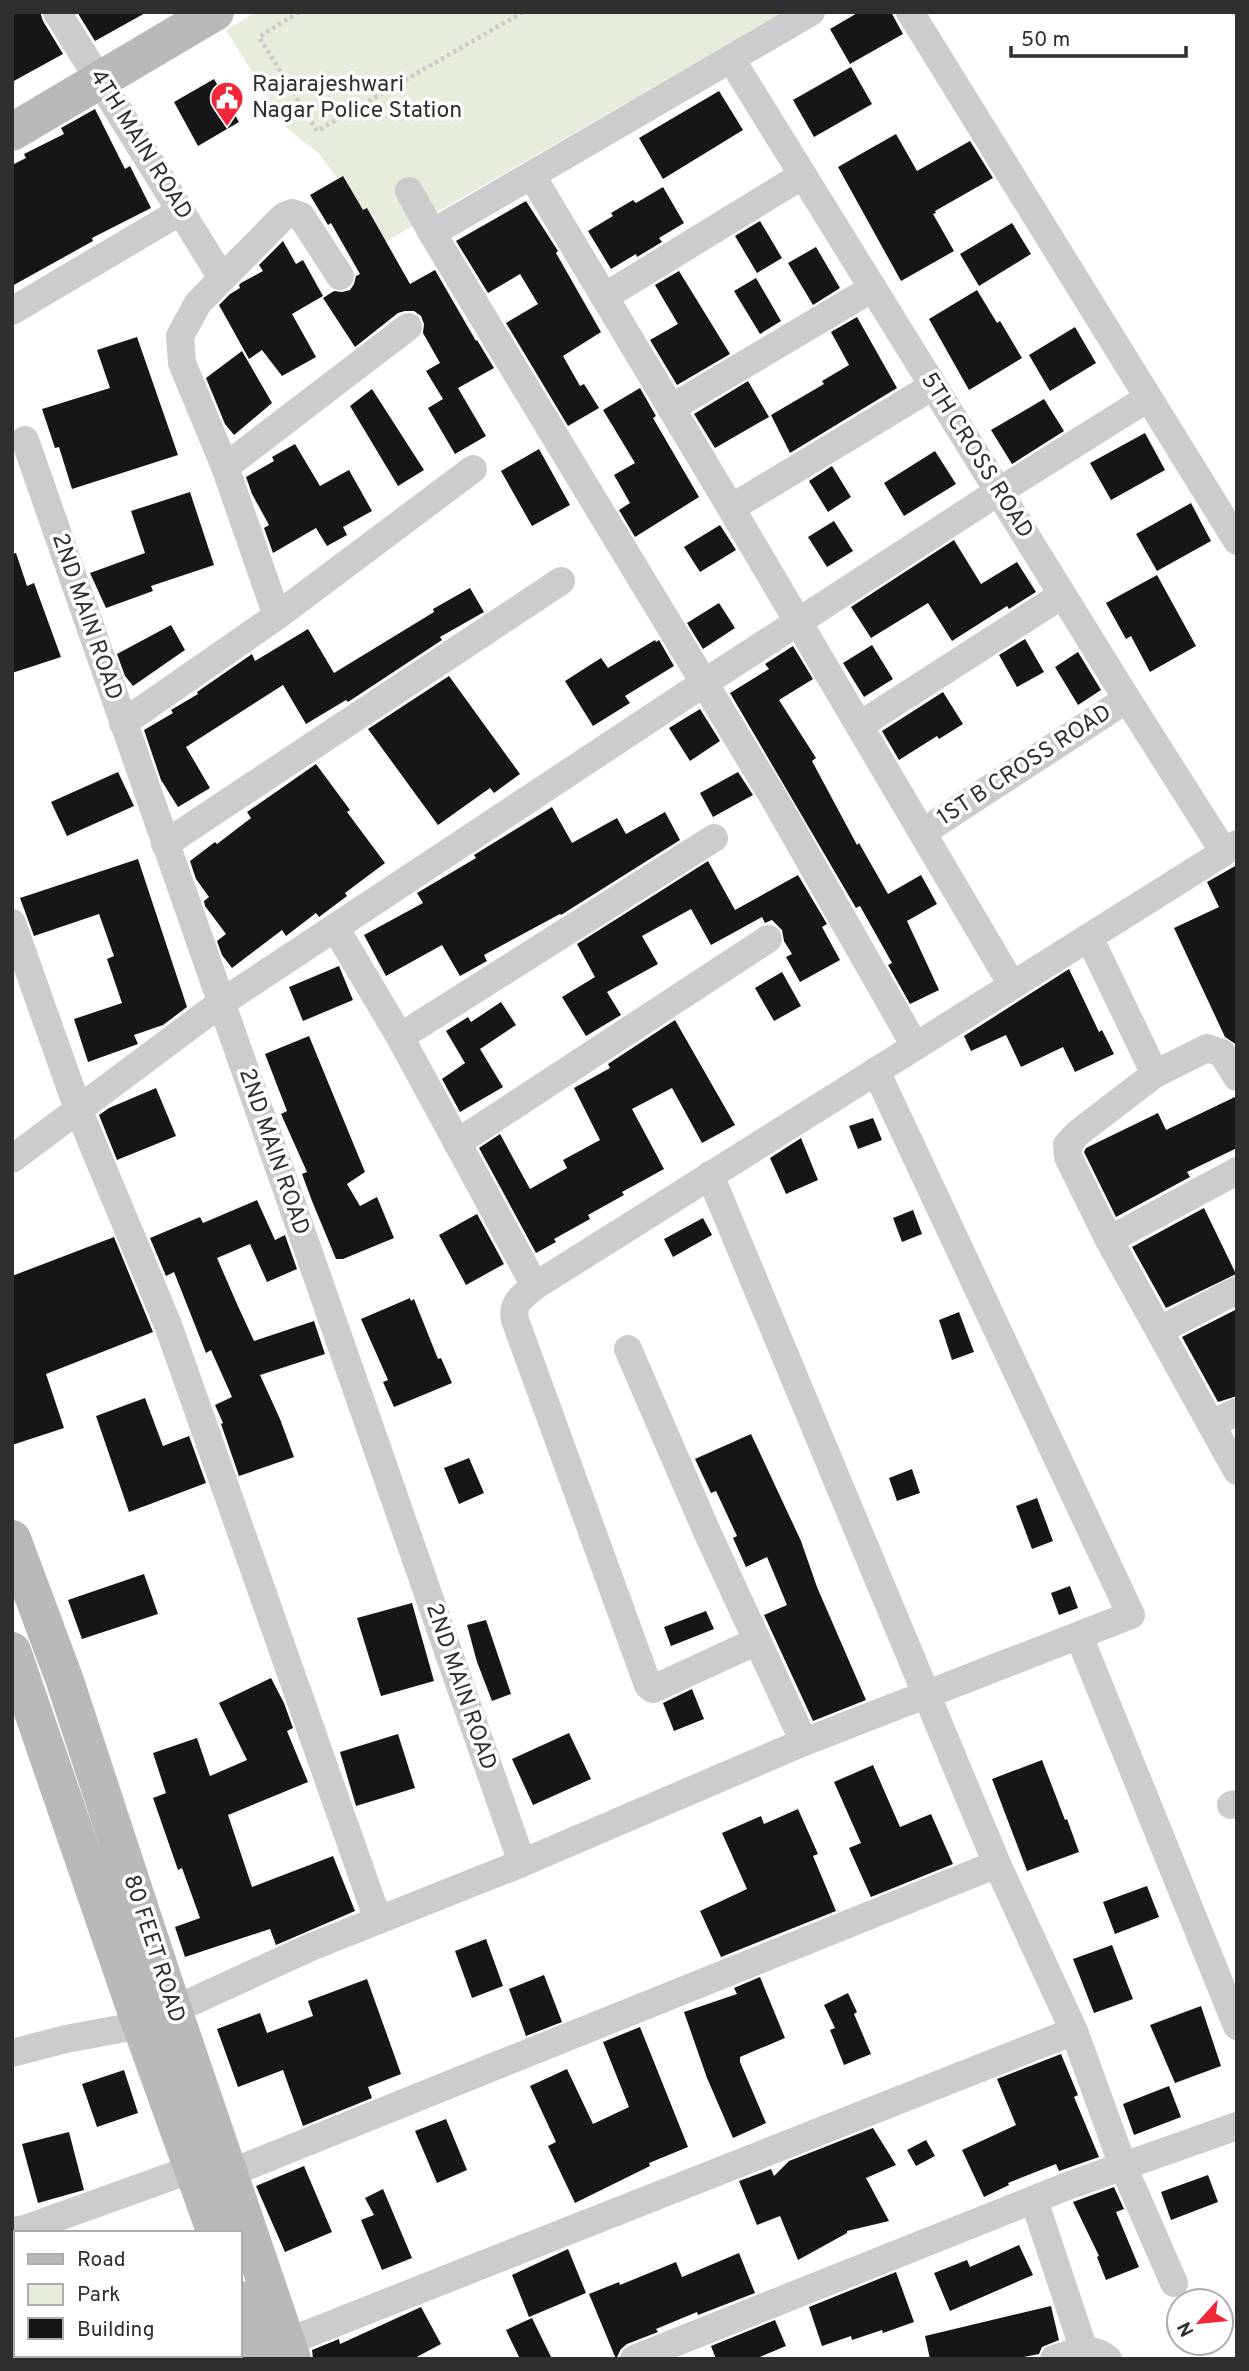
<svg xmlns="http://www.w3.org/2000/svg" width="1249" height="2371" font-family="Overpass,sans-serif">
<rect width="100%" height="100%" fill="#fff"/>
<polygon fill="#e6eddc" points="256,12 785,12 385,242 319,154 287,128 226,30"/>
<g fill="#161616">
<polygon points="12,12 40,12 43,21 63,54 12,82"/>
<polygon points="77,12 147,12 95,41"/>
<polygon points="859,12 891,12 903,34 850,64 830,29"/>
<polygon points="851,67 872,104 814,137 793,100"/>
<polygon points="214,79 239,122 198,146 174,102"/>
<polygon points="719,91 743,130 663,179 639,138"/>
<polygon points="95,109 125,169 130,166 151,208 92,238 93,241 12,286 12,165 26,158 24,154 64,134 61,128"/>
<polygon points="896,134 917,171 970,141 993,178 935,211 936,213 933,214 954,251 901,281 838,167"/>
<polygon points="343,176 363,210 367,208 410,284 435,270 476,341 477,340 494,368 458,388 486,436 455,454 428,408 443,399 426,371 440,363 423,333 424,324 421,316 414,311 405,311 398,313 355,347 323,298 334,291 342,292 350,290 354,284 356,276 360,274 331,223 328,225 310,195"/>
<polygon points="663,187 684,223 659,238 662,242 637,257 636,254 611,269 588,231 613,216 611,213 633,200 636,203"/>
<polygon points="526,201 558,251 556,253 601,332 563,356 580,386 584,384 599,408 568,426 506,323 538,304 520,274 488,293 456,241"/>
<polygon points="760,221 782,258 757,273 735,236"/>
<polygon points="1012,223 1031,254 979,286 960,254"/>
<polygon points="283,241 296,264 303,260 323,296 292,314 316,357 282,376 262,350 249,359 219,305 230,294 240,288 239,285 241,283 263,271 259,265"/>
<polygon points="816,247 840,288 813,305 788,263"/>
<polygon points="679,271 730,354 677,385 650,340 678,324 655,285"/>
<polygon points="756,278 781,321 760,334 734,291"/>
<polygon points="977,290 997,323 1000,321 1022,358 969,390 929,319"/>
<polygon points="857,317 897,388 790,453 771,415 824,384 822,381 849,365 831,332"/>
<polygon points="1075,327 1096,363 1050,391 1029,355"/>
<polygon points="137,337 178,455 72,489 59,447 55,448 42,409 110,388 97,350"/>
<polygon points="242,351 272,403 234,435 225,424 206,378"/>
<polygon points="748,381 769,417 715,448 694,414"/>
<polygon points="640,388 656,416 653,418 699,497 635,537 619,510 630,503 614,475 635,463 603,410"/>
<polygon points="372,389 424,470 398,486 350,406"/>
<polygon points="1044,399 1064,431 1012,464 991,430"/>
<polygon points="1145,433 1165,470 1111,500 1090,463"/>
<polygon points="295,444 320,486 349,470 372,511 343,527 347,535 327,546 316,528 273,553 264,528 269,525 252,494 246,477 274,461 272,457"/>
<polygon points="539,449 570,505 532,526 501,471"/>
<polygon points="935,451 956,484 904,516 884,483"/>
<polygon points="832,466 851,497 828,512 809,481"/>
<polygon points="190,492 214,565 151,586 153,591 106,608 90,573 145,553 131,511"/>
<polygon points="1191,503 1211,541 1157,571 1136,534"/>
<polygon points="834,521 853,551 827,567 808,537"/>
<polygon points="720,525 736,550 700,572 684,547"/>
<polygon points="954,540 981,584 1017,562 1036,592 1009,609 1007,606 952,641 928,603 871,638 851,607"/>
<polygon points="16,553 27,586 34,583 61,657 12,673 12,554"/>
<polygon points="1157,575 1196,646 1150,672 1131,636 1126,639 1106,603"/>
<polygon points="470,588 484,612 440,637 442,640 348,702 346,700 306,724 283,685 186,747 210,788 178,807 161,780 144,730 173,713 171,710 198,694 197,692 252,654 255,661 308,629 334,673 434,612 433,609"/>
<polygon points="719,603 735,628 703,649 687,623"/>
<polygon points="171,625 185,650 133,686 125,676 117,654"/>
<polygon points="1025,639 1044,672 1017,687 999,655"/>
<polygon points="655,640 656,642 659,640 674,666 625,696 630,703 593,726 565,681 601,658 608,668"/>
<polygon points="872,645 893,679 864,697 843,663"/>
<polygon points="793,646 813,679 779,700 816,758 812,761 857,845 859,843 888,894 921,875 937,904 907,921 939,990 910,1004 888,965 892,963 860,906 856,908 730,693 769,669 765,664"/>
<polygon points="1078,652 1101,690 1078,705 1055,667"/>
<polygon points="449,676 520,774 494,793 490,788 438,825 368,729"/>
<polygon points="943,692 963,724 939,739 937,736 899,760 882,731"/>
<polygon points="700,709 720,741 690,761 669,728"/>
<polygon points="316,764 350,810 347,812 385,863 345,893 347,896 319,917 316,913 286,936 282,930 232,968 222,955 217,941 226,934 205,906 204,901 209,897 196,879 190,861 215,842 217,844 251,818 247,812"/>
<polygon points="118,772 134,806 67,836 51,802"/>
<polygon points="738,772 753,795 713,817 700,793"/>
<polygon points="552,807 572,843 617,818 626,834 665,812 680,840 561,915 560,914 484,955 487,961 460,976 442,945 386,976 364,935 423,903 417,893 476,858 474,855"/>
<polygon points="138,859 187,1007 163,1025 134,1035 138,1044 88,1062 74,1019 122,1003 107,959 114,956 99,914 34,936 20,898"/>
<polygon points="708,861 735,910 798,875 827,924 822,927 840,960 800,982 786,957 792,954 784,941 782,930 772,920 765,923 762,917 711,945 691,909 642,936 658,964 607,992 621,1015 586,1036 562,997 595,977 577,944"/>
<polygon points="1237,865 1237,1045 1225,1037 1174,928 1219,907 1207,882"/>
<polygon points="339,966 353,1000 303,1021 289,987"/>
<polygon points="1069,969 1099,1032 1102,1030 1114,1054 1075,1072 1063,1047 1021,1067 1006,1035 971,1051 964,1036"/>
<polygon points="782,972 801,1006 774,1021 755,988"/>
<polygon points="501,1002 516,1025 480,1049 503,1087 460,1112 442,1079 465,1063 446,1031 468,1017 471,1022"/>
<polygon points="675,1020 735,1125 702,1143 672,1088 632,1109 664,1169 622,1192 624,1195 588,1215 590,1219 554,1239 556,1242 536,1253 479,1148 500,1134 530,1189 567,1168 563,1160 600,1140 574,1088 610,1068 608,1064"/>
<polygon points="309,1036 365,1172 347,1184 360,1206 377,1197 394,1238 343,1259 336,1259 312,1201 302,1174 307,1172 281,1114 287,1111 265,1054"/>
<polygon points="156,1088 176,1136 117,1160 99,1115 109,1108"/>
<polygon points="1237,1096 1237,1148 1187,1172 1190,1177 1116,1217 1084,1152 1086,1148 1158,1113 1166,1130"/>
<polygon points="873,1118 882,1140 858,1149 849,1126"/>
<polygon points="801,1138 818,1180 786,1194 770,1158"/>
<polygon points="257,1200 275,1240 285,1235 297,1269 267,1282 250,1244 217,1258 237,1304 254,1341 314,1321 325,1354 260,1375 280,1419 294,1457 239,1476 221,1424 223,1423 215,1405 232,1397 211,1350 206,1353 174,1272 166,1276 150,1238 200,1217 203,1223"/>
<polygon points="1204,1208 1236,1274 1166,1308 1132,1247"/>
<polygon points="913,1210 922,1234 902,1242 893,1218"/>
<polygon points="477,1214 504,1264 466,1285 439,1235"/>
<polygon points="703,1218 712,1235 673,1257 664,1239"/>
<polygon points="114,1237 153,1332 46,1374 64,1428 12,1445 12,1276"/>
<polygon points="410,1298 411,1301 414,1299 438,1359 441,1358 452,1383 394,1407 383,1382 388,1380 361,1319"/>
<polygon points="1237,1309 1237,1396 1218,1402 1182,1337"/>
<polygon points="959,1312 974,1352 952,1360 939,1320"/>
<polygon points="145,1398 163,1446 189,1436 206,1483 129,1512 96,1416"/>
<polygon points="751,1434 801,1541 817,1587 866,1700 813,1721 764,1615 787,1605 767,1557 746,1567 733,1538 737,1536 716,1491 711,1493 695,1459"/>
<polygon points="469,1458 484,1493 459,1504 444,1468"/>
<polygon points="912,1469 920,1493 897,1501 889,1478"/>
<polygon points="1037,1498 1053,1541 1032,1549 1016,1506"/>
<polygon points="144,1574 158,1614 82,1639 68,1600"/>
<polygon points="1070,1586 1078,1608 1059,1615 1051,1593"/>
<polygon points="412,1603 434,1681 381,1696 357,1618"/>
<polygon points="706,1611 714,1629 671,1646 664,1627"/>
<polygon points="486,1620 511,1694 492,1701 477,1662 467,1625"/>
<polygon points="271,1678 284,1703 293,1728 287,1731 308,1782 228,1815 252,1887 333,1856 355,1911 276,1945 270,1929 185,1957 175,1927 200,1918 182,1868 178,1870 153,1798 166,1793 153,1753 197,1738 210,1776 247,1760 219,1703"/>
<polygon points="692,1689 704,1719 674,1731 663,1703"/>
<polygon points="569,1733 591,1779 533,1805 512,1759"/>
<polygon points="398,1734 415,1788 356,1806 340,1752"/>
<polygon points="1042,1760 1065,1820 1067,1819 1079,1852 1027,1871 992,1779"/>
<polygon points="873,1765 900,1827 931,1814 953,1864 871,1897 849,1848 861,1843 834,1782"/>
<polygon points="798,1809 818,1854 813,1856 836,1911 721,1957 700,1911 747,1889 722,1833 761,1816 764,1824"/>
<polygon points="1147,1886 1159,1917 1115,1934 1103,1902"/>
<polygon points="486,1939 503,1986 472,1998 455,1951"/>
<polygon points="1112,1945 1133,1999 1094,2013 1073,1959"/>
<polygon points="544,1975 562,2022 526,2036 509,1989"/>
<polygon points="760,1977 785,2038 740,2057 740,2062 766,2123 733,2138 707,2078 684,2012 737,1994 734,1988"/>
<polygon points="367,1979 401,2074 368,2087 372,2098 303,2126 283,2070 238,2087 217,2029 260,2013 267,2033 313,2016 308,2001"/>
<polygon points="848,1993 857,2012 854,2014 871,2054 844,2065 830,2030 835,2028 824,2005"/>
<polygon points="1201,2006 1221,2066 1175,2083 1150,2025"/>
<polygon points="640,2027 688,2147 649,2163 650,2166 575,2203 548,2146 556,2142 530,2086 567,2069 593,2124 629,2107 603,2042"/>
<polygon points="1061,2054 1078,2095 1074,2097 1099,2157 1059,2171 1056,2164 1008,2183 1009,2185 984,2197 962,2150 1016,2125 997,2079"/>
<polygon points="124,2070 138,2113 97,2127 82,2084"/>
<polygon points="1169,2086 1181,2117 1134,2135 1123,2104"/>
<polygon points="446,2119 467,2170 437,2183 415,2131"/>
<polygon points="873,2128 896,2165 866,2178 889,2221 847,2231 847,2233 798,2260 780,2216 757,2225 739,2181 771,2169 774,2176 789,2161"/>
<polygon points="69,2132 84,2190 38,2203 22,2144"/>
<polygon points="926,2140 935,2156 916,2166 907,2150"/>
<polygon points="304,2166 332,2232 285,2252 256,2186"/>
<polygon points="1208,2175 1218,2202 1171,2220 1161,2192"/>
<polygon points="1114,2187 1124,2209 1116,2212 1139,2267 1106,2280 1097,2257 1099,2256 1073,2202"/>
<polygon points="383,2189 412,2258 382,2270 361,2220 374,2215 365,2198"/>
<polygon points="1019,2245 1033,2275 950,2311 934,2273 967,2260 970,2267"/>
<polygon points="568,2249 586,2293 529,2317 512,2275"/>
<polygon points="739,2253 755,2293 698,2315 697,2312 656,2329 658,2332 627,2344 621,2349 616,2359 589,2294 619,2282 620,2285 676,2262 682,2277"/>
<polygon points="896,2272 914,2322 883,2333 882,2330 852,2340 851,2336 822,2346 809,2307"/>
<polygon points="1051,2306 1059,2340 1042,2347 1039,2354 1013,2359 930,2359 925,2336"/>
<polygon points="421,2307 441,2344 413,2359 313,2359 312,2350 339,2339 340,2344"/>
<polygon points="532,2318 552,2359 520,2359 506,2330"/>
<polygon points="775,2320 786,2346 755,2359 716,2359 711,2346"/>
</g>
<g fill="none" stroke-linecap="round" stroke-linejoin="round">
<polyline stroke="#ccc" stroke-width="4.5" stroke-dasharray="3.5 3.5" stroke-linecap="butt" points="299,12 259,37 317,131 523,12"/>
<g stroke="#ccc" stroke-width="28">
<polyline points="57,12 222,278"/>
<polyline points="910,12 1237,541"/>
<polyline points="731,59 1127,699 1224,852"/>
<polyline points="532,176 731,508 1012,985"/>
<polyline points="409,191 432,233 775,800 915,1046"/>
<polyline points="432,233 811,12"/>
<polyline points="604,297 803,175"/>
<polyline points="12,311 181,211"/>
<polyline points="671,408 873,288"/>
<polyline points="25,440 522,1863"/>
<polyline points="225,467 408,327"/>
<polyline points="731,508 933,386"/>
<polyline points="277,616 225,467 182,363 180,336 198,303 284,216 292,213 301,216 340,276"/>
<polyline points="123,723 277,616 473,469"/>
<polyline points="860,725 1062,595"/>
<polyline points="923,832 1127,699"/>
<polyline points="165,844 561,581"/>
<polyline points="12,923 78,1109 168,1325 378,1920"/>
<polyline points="336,929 400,1037 535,1286"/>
<polyline points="1089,937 1155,1074 1078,1133 1067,1145 1068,1157 1109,1240"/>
<polyline points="400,1037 714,838"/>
<polyline points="1155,1074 1207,1048 1222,1053 1237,1077"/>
<polyline points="457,1143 768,939"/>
<polyline points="12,1159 221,1003 704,683 998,492 1148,398"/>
<polyline points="1237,1171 1109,1240 1237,1471"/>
<polyline points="710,1175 997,1864 1074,2031"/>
<polyline points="1160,1330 1237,1290"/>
<polyline points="628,1349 707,1532 804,1742"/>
<polyline points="1211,1424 1237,1412"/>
<polyline points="1079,1636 1237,2026"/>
<path d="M757,1641l-104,48 -5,-4 -133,-365c-4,-17 8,-24 20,-34l702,-442"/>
<polyline points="1231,1805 1237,1804"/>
<polyline points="12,2053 66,2039 141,2025 311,1947 522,1863 804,1742 1131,1615 876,1071"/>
<polyline points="230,2173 997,1864"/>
<polyline points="1034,2200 1084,2350"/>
<polyline points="12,2231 25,2229 192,2169"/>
<polyline points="287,2342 1074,2031 1123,2166 1174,2283"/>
<polyline points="634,2359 1070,2185 1237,2126"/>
<path d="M1054,2359c20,-6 36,-15 54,0"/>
</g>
<g stroke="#b9b9b9" stroke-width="38">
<polyline points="12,132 215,12"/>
<polyline points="12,1539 65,1681 173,2010 292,2359"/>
<polyline points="12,1651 141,2025 216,2233"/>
<polyline points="240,2300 260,2359"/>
</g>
</g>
<defs>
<symbol id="civic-pin" viewBox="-11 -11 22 30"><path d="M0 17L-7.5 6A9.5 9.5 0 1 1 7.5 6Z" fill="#f22639" stroke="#fff"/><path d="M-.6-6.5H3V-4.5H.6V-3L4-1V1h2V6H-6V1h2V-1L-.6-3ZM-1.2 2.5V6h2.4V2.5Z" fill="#fff"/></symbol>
</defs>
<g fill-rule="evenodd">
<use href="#civic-pin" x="208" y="79" width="38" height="52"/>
</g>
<g text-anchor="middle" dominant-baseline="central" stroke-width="7" stroke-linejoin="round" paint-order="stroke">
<g font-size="23" fill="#2f2f2f" stroke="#fff" text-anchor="start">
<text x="252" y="85">Rajarajeshwari<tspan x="252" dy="26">Nagar Police Station</tspan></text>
</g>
<g font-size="23" fill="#2f2f2f" stroke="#fff">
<text transform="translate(140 145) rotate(58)">4TH MAIN ROAD</text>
<text transform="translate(976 456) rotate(58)">5TH CROSS ROAD</text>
<text transform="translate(86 617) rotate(71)">2ND MAIN ROAD</text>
<text transform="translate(1025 766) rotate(-33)">1ST B CROSS ROAD</text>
<text transform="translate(273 1152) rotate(71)">2ND MAIN ROAD</text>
<text transform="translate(460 1687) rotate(71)">2ND MAIN ROAD</text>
<text transform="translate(153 1949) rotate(72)">80 FEET ROAD</text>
</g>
</g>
<rect width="1249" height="2371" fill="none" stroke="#2f2f2f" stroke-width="28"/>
<rect x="14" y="2231" width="228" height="126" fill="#ffffff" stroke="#acacac" stroke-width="2"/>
<rect x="28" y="2254" width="35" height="10" fill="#b9b9b9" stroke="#acacac" stroke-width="2"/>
<text x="77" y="2266" font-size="21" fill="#2f2f2f">Road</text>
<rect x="28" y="2284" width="35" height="21" fill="#e6eddc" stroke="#acacac" stroke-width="2"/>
<text x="77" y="2301" font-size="21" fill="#2f2f2f">Park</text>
<rect x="28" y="2318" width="35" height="21" fill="#161616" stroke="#acacac" stroke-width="2"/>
<text x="77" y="2336" font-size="21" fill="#2f2f2f">Building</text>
<g transform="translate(1200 2322) rotate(243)"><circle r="33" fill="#ffffff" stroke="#acacac" stroke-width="2"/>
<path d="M0-5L12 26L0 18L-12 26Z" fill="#f22639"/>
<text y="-10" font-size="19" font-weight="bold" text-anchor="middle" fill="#2f2f2f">N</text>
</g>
<path d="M1011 46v10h175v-10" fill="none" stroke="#2f2f2f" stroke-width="3.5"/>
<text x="1021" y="46" font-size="21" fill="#2f2f2f" stroke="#ffffff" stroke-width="5" paint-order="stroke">50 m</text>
</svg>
